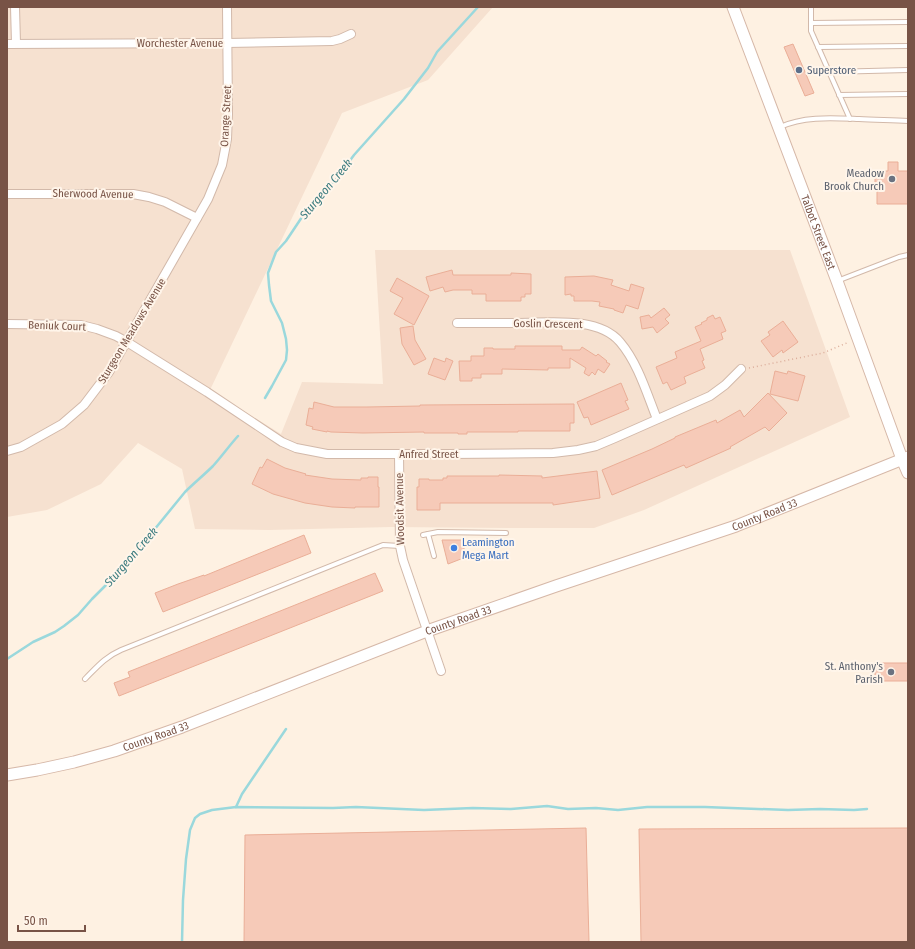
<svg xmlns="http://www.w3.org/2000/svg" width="915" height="949" font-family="'Fira Sans Condensed',sans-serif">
<rect width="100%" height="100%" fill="#fef1e2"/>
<polygon fill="#f6e1d0" points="7,7 493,7 428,80 342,113 210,390 281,434 302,382 383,384 375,250 790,250 850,417 644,510 594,528 509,528 391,527 269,530 195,529 182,469 138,443 101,484 47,510 7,517"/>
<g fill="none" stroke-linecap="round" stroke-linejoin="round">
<g stroke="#9ad8dc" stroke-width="2.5">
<polyline points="265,398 272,386 286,360 287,350 286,339 282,323 271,301 269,285 268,273 276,252 286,241 306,211 338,177 354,155 404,99 428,68 437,52 478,7"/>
<path d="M7,659l26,-17 22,-10 9,-6 14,-11 14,-16 31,-31 62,-76c9,-9 19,-17 28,-26 9,-10 16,-20 25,-30"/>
<polyline points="236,807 242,794 286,729"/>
<polyline points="182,942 183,900 186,859 190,830 195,818 200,814 212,810 236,807 333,808 356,807 424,810 473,808 511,809 547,806 568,809 596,808 618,810 647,807 705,807 788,810 820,809 854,810 867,809"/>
</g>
</g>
<g fill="#f6cab8" stroke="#eaae97">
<polygon points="793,44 814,93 805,96 784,47"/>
<polygon points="888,162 898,162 898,171 908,171 908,204 877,204 877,187 875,187 875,171 888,171"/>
<polygon points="452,270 453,275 511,275 511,273 531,274 531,294 525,294 525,297 521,297 521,301 486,301 486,294 472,294 472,290 453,290 445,292 443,287 430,291 426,277"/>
<polygon points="593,276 594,276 613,280 611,285 629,291 631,284 644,288 638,309 626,305 623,313 614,310 614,309 599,306 600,302 592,301 574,301 574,296 571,296 571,294 565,295 565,277"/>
<polygon points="397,278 429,296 414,325 394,314 403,298 390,291"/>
<polygon points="664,308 670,315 665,319 669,323 657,333 653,327 642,329 640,317 649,315 651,318"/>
<polygon points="713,315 715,319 720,317 726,331 721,333 723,339 700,349 704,360 702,361 705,368 684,377 686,383 671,390 667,382 663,384 656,367 677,358 675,352 701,341 695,327 702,324 701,323 707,320 707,318"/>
<polygon points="783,321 798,342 783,353 782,350 773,357 761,341 770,335 768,332"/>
<polygon points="413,326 415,340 426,359 414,365 402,344 400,328"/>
<polygon points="515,346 562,346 562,350 580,350 582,347 596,356 598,354 607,361 606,362 610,364 604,373 598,369 595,375 592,372 589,376 584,373 586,368 570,358 570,368 548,368 548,370 502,369 502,374 481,374 481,378 472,378 472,381 460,381 459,361 471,361 471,356 484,356 484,348 493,348 493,349 515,349"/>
<polygon points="434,358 445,362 446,358 453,361 445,380 428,374"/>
<polygon points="775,371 787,374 788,371 805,376 798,401 770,394"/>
<polygon points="621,383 628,400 625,401 629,409 591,425 588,417 584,418 577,402"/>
<polygon points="768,393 787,413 769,431 765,427 730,447 731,448 686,468 684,465 612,495 602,470 652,449 675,438 675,437 716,420 717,423 740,410 744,417"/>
<polygon points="314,402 334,407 367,407 420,406 420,405 574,404 574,423 570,423 570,431 518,431 518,432 467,432 467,434 458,434 458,433 424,433 424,432 363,433 331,432 327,431 327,432 312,429 313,427 306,425 309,408 313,409"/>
<polygon points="267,459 285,468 306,474 305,475 332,479 361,480 361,478 368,478 368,477 378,477 378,487 379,487 379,507 355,507 355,508 332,507 305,503 273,494 252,484 260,467 262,468"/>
<polygon points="597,471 600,498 553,505 553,503 440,503 440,510 417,510 417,487 419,487 419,479 429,479 429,480 443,480 443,478 447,478 447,476 499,476 499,475 542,476 542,478"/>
<polygon points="304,535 311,553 163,612 155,593 178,584 204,575 204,576"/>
<polygon points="442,540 462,540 466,557 448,564"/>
<polygon points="375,573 383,591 119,696 114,683 130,677 128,672"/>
<rect x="875" y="663" width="33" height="18"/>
<polygon points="586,828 589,942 244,942 245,835"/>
<polygon points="908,828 908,942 641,942 639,829"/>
</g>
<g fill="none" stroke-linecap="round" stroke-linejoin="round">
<defs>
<g id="lane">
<polyline points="811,7 811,31 850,119"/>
<polyline points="811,23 908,22"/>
<polyline points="818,47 908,46"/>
<polyline points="829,72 908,70"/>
<polyline points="839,95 908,94"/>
<path d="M780,127c24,-11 52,-9 79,-8 16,1 33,1 49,2"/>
<polyline points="837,281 899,257 908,255"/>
<polyline points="428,534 434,556"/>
<polyline points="423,535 438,532 506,533"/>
<path d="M85,679c12,-12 20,-22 36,-29l262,-105 17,1"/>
</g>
<g id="street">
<polyline points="15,7 16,43"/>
<polyline points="7,44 227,43 332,41 340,39 351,34"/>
<polyline points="7,194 133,194 149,197 165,202 197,218"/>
<path d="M457,323c21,0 41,0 61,0 31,0 80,-7 102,19 18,21 27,52 37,77"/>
<polyline points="7,324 81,325 97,329 116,336 127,342 207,392 282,442 296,448 327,454 449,454 553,453 578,450 596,446 615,438 710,396 725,385 741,369"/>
<polyline points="7,451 21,447 62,424 84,405 109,372 208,199 222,165 227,139 228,114 227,7"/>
<polyline points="399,454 400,546 403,560 441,671"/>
</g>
<g id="secondary">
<path id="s1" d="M733,7l104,274 65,178 6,14"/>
<path id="s2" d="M7,775l30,-5 37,-8 40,-11 68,-24 245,-96 129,-45 180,-60 172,-69"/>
</g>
</defs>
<use href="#lane" stroke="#d2b9aa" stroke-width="6"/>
<use href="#street" stroke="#d2b9aa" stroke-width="10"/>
<use href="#secondary" stroke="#d6b8a8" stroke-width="13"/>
<polyline stroke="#dbad9b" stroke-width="1.5" stroke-dasharray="1 3" stroke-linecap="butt" points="749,368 823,353 849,342"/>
<use href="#lane" stroke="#fff" stroke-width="4"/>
<use href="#street" stroke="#fff" stroke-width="8"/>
<use href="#secondary" stroke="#fff" stroke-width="11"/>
</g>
<circle fill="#5c6f8a" stroke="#fff5ea" stroke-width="1.5" cx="799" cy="70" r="4"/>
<g fill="#6b7280" stroke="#fff5ea" stroke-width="1.5">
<circle cx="892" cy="179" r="4"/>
<circle cx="891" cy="672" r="4"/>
</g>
<circle fill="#3f7fe0" stroke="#fff5ea" stroke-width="1.5" cx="454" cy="548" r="4"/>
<g text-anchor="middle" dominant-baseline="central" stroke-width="4" stroke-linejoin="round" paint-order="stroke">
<g font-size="11" fill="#785346" stroke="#fff5ea">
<text x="180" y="43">Worchester Avenue</text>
<text transform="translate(226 116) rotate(-87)">Orange Street</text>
<text transform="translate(93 194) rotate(1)">Sherwood Avenue</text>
<text stroke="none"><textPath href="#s1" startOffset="241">Talbot Street East</textPath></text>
<text transform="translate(548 324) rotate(1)">Goslin Crescent</text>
<text transform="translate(57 326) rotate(2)">Beniuk Court</text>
<text transform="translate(132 331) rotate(-59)">Sturgeon Meadows Avenue</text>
<text x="429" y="454">Anfred Street</text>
<text transform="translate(400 509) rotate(-91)">Woodsit Avenue</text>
<text stroke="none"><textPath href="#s2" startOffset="802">County Road 33</textPath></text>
<text stroke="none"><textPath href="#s2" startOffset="478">County Road 33</textPath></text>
<text stroke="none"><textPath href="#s2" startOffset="154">County Road 33</textPath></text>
</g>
<g font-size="11" fill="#4e5e75" stroke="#fff5ea" text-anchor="start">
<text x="807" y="70">Superstore</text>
</g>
<g font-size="11" fill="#5b616d" stroke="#fff5ea" text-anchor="end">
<text x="884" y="173">Meadow<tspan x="884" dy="13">Brook Church</tspan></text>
<text x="883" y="666">St. Anthony's<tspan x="883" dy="13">Parish</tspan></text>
</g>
<g font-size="11" fill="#366cbe" stroke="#fff5ea" text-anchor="start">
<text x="462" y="542">Leamington<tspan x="462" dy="13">Mega Mart</tspan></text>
</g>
<g font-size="12" font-style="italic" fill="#397a7e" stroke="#fff5ea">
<text transform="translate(326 189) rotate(-50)">Sturgeon Creek</text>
<text transform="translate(131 557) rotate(-49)">Sturgeon Creek</text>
</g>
</g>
<rect width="915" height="949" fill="none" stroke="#785346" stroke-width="16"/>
<path d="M18 925v6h67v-6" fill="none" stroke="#785346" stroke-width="2"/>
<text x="24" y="925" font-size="12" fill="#785346" stroke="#fff5ea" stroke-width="3" paint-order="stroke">50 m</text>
</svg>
